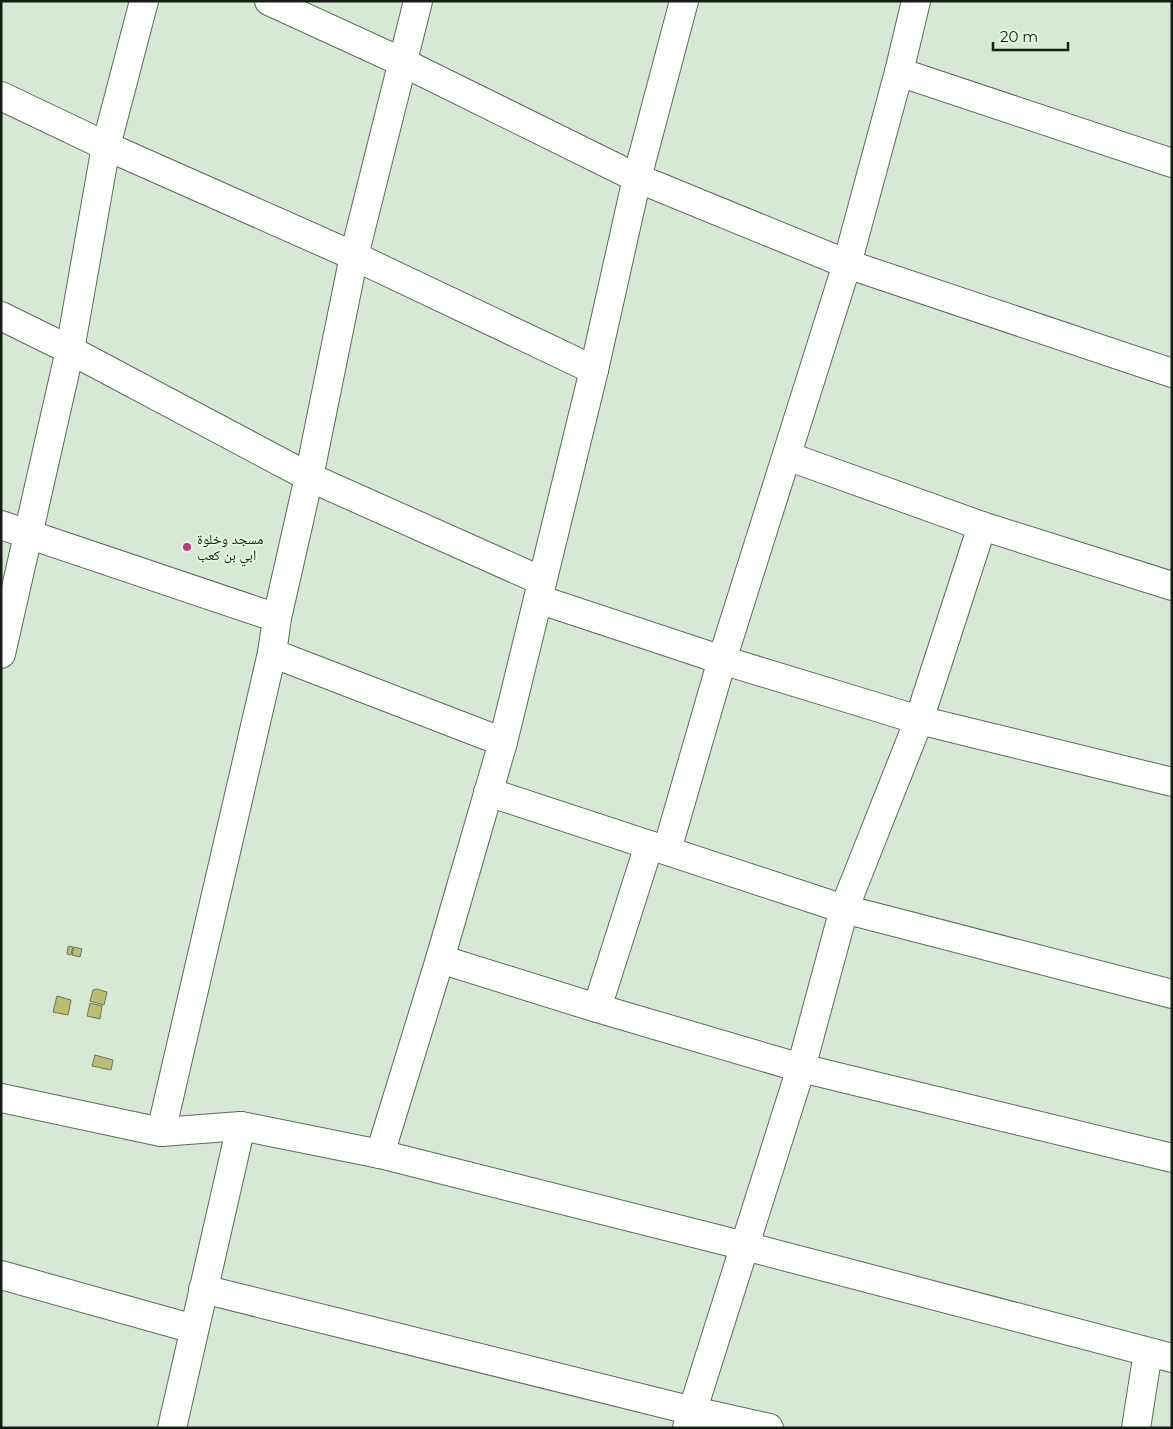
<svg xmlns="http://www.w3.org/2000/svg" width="1173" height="1429" font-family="Montserrat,'Noto Naskh Arabic',sans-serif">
<rect width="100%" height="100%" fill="#d5e9d4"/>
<g fill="#b8bf73" stroke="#71745c">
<polygon points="70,946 73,947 71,955 67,954 68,947"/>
<polygon points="74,947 82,949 80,957 72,955"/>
<polygon points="97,989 107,992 104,1005 90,1001 93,990"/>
<polygon points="57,996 71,1000 68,1015 53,1012"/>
<polygon points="90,1003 102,1006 100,1019 87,1016"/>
<polygon points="95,1055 113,1060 111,1070 92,1066"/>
</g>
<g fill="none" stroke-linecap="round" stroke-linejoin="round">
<defs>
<g id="minor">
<polyline points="269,1 402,62 637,178 847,264 1172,373"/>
<polyline points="899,72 1172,163"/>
<polyline points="1,96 106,146 354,256 594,370"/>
<polyline points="1,316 70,350 309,477 542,581"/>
<polyline points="787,456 982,526 1172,586"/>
<polyline points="1,525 277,618"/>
<polyline points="538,599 722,660 919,720 1172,782"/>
<polyline points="272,653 503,742"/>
<polyline points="1,654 70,350 106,146 144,1"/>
<polyline points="488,792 844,909 1172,994"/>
<polyline points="667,850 722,660 847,264 899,72 916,1"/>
<polyline points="440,959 597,1008 801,1068 1172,1158"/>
<polyline points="597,1008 649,845"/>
<polyline points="1,1098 161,1132 241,1126 380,1154 745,1246 1172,1358"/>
<polyline points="161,1132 272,653 277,618 309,477 354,256 418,1"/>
<polyline points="380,1154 440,959 503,742 594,370 637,178 684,1"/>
<polyline points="1,1275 194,1329"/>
<polyline points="203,1289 693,1411 769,1428"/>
<polyline points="172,1428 241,1126"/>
<polyline points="687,1428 801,1068 844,909 919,720 982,526"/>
<polyline points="1136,1428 1148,1352"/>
</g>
</defs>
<use href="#minor" stroke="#5b6c5a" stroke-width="30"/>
<use href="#minor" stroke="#fff" stroke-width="28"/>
</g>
<circle fill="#bc3981" stroke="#e2f6e1" stroke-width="2" cx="187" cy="547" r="5"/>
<g text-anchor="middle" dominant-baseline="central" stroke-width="4" stroke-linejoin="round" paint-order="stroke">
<g font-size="14" fill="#161d16" stroke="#e2f6e1" text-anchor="start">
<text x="197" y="539">مسجد وخلوة<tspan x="197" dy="16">ابي بن كعب</tspan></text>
</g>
</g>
<rect width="1173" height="1429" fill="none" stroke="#161d16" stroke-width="5"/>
<path d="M993 42v8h75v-8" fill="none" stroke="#161d16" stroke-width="2.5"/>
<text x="1000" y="42" font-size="15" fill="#161d16" stroke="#e2f6e1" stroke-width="4" paint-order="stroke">20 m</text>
</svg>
